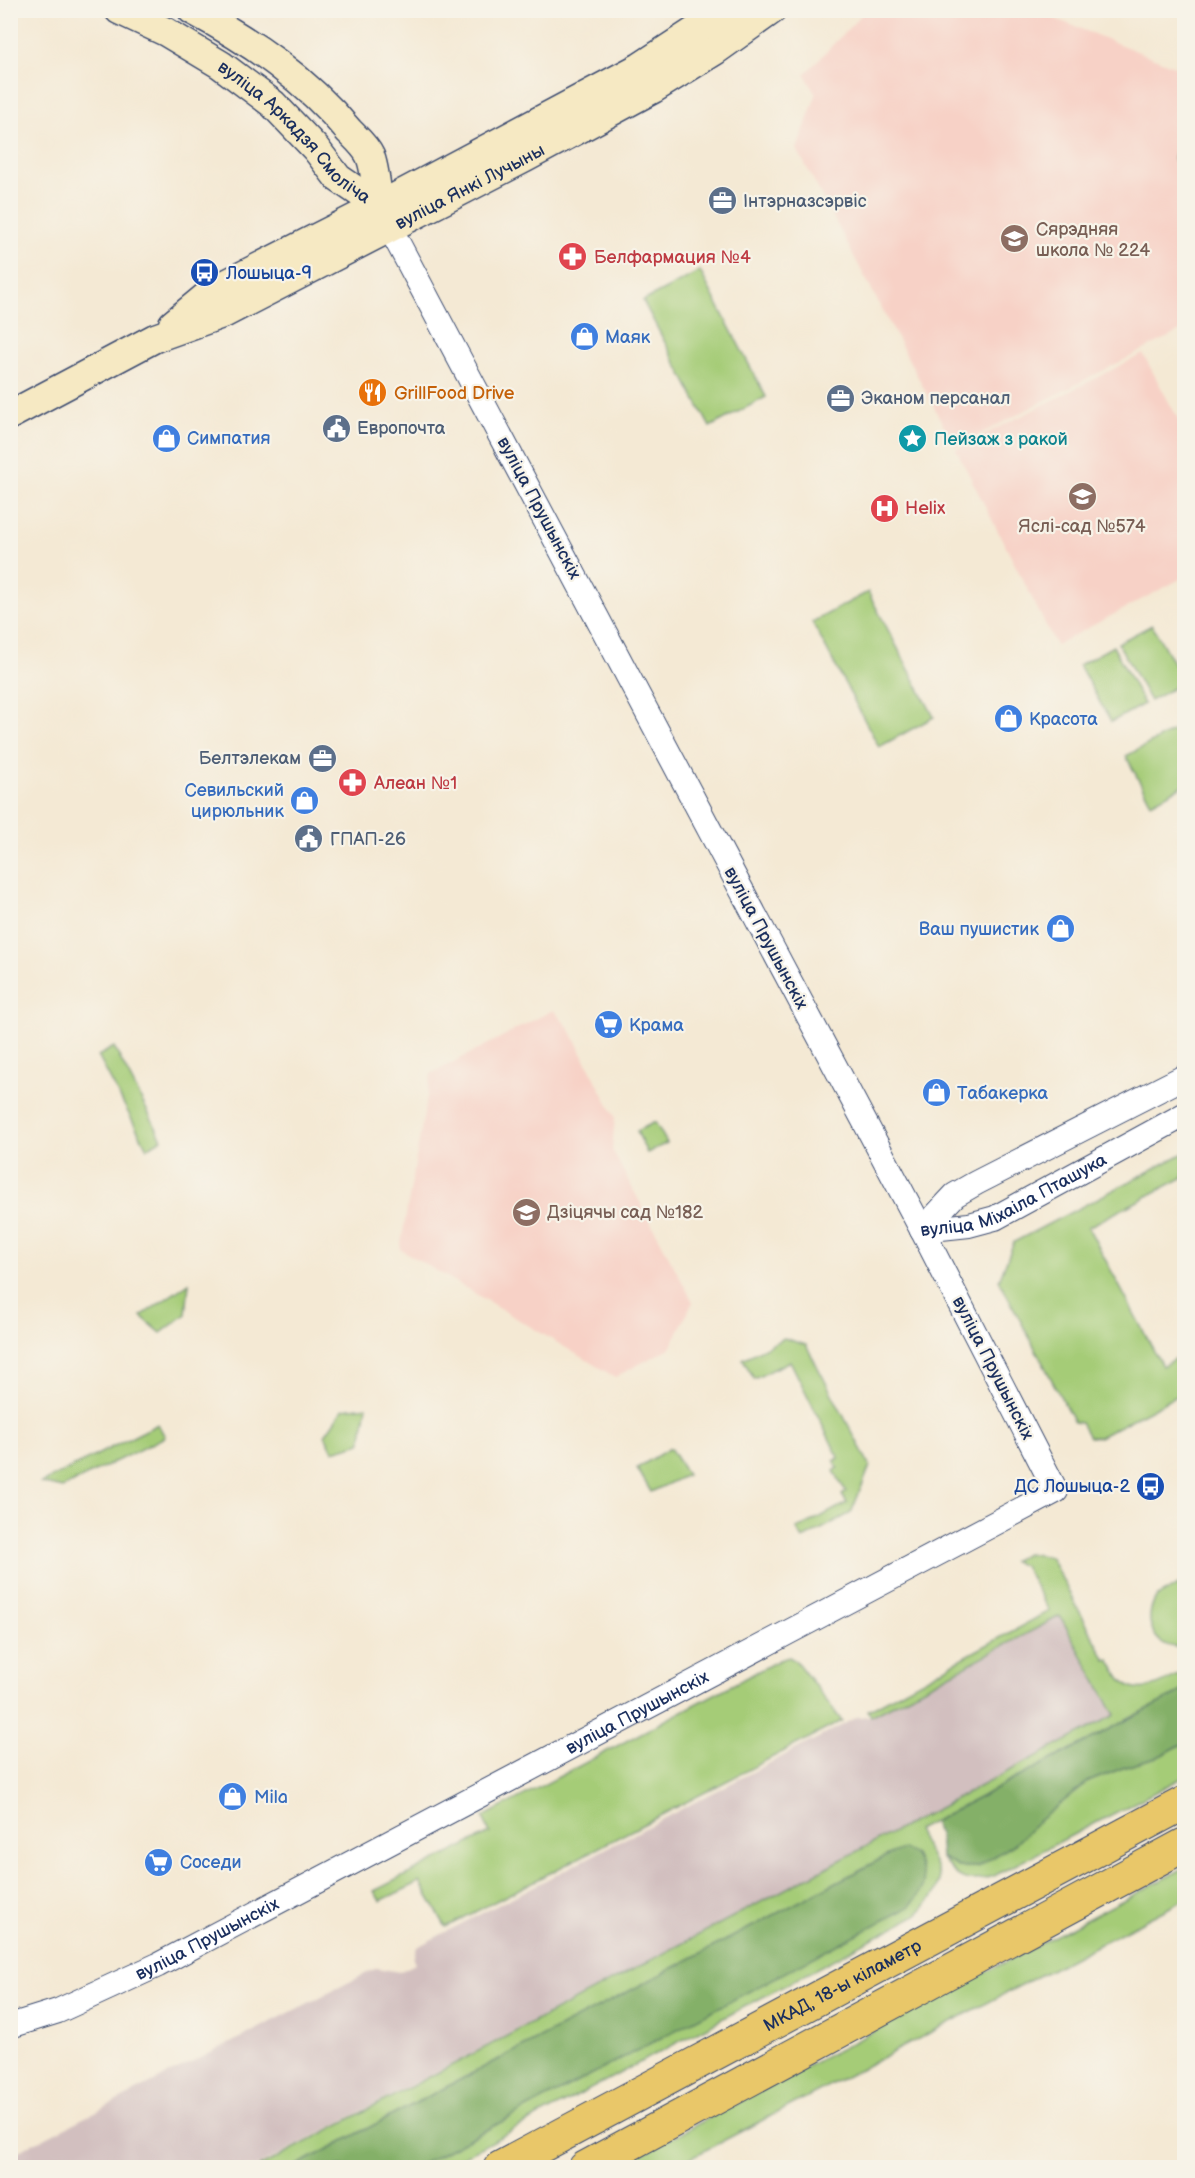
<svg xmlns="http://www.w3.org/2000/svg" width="1195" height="2178" font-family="'Balsamiq Sans',sans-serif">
<rect width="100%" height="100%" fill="#f7f3e8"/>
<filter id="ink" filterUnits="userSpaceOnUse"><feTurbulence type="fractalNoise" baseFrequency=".0167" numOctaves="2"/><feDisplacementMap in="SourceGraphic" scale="12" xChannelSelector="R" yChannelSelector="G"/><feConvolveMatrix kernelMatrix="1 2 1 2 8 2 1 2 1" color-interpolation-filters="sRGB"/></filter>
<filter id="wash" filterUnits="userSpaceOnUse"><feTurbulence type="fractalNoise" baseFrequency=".008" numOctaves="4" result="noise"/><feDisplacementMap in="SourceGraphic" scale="24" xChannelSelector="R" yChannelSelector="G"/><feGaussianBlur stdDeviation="1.35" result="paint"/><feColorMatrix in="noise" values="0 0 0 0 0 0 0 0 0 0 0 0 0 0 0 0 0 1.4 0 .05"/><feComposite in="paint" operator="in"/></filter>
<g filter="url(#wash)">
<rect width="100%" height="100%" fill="#f4e9d4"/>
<g fill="#f7d1c6">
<polygon points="865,11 1036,11 1184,70 1184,329 955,447 797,149 816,95 805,74"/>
<polygon points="1143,354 1184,430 1184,577 1056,645 956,449"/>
<polygon points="553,1010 569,1028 615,1117 612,1150 693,1302 670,1348 615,1377 400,1249 431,1074"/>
</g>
<polygon fill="#d2bfbf" points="1060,1616 1116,1715 255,2167 11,2168 11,2155 377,1968 399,1972 415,1964 413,1959 417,1947 835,1729 857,1717 871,1716"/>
<g fill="#a5cc77" stroke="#607e6a" stroke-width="1.5">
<polygon points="1184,129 1184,182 1174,158"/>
<polygon points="700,271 766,397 710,427 643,301"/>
<polygon points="868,592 934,717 879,747 812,622"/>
<polygon points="1152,625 1184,682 1150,701 1118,643"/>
<polygon points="1113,646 1144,704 1111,722 1079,665"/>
<polygon points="1184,725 1184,785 1151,803 1126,756"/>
<polygon points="114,1047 162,1139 147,1148 98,1056"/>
<polygon points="655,1122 667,1143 647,1153 637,1131"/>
<polygon points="1184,1153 1184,1177 1088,1227 1162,1366 1184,1354 1184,1392 1099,1437 1089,1437 1081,1423 1074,1422 999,1280 1014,1242"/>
<polygon points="189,1283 186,1314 161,1333 141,1316"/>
<polygon points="784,1338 806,1345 870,1466 851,1513 803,1539 797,1529 847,1503 842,1495 846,1492 834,1471 838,1468 834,1461 839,1458 790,1361 754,1379 743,1359"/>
<polygon points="367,1406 361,1443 333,1451 325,1435 343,1409"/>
<polygon points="158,1424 165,1437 62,1488 41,1483"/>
<polygon points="670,1448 687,1475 651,1492 637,1468"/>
<path d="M1026,1553l24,4 56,103 3,-1c4,7 8,15 13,21 17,20 46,0 62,-9v19l-267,140c19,41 39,49 -2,86l-471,251h-28l493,-260 -17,-54 -598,314 -37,1 858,-453 -55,-99 -189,100 -3,-6 181,-99 -25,-45 -12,-5z"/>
<path d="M1184,1582v65c-31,3 -42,-26 -28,-50z"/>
<polygon points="789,1657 796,1661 842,1721 446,1927 420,1882 380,1901 374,1891 490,1833 483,1817 779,1660"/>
<path d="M1184,1743v34l-190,99c-27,9 -37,4 -53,-19l17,10h19l38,-23 26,-25 47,-37 37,-15 31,-9z"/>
<polygon points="1184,1868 1184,1900 673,2167 614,2168"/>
</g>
<g fill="#84b068" stroke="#507063" stroke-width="1.5">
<polygon points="1184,1690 1184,1743 1156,1758 1125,1767 1088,1782 1041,1819 1015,1844 977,1867 958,1867 941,1857 939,1834 933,1822"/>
<path d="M903,1849l12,6c12,23 12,33 -6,52l-493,260h-122l598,-314z"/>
</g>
</g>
<g filter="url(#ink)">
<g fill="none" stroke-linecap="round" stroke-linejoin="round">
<defs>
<g id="tertiary">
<polyline points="922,1230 955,1195 976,1183 1184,1077"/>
<path id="s1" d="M922,1230l47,-5 26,-7 189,-103"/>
<path id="s2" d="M10,2026l48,-15 100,-46 898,-474 -134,-261 -541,-1019"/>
</g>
<g id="secondary">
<path id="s3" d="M119,10l47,22 55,33 52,39 43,45 22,29 41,28"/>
<path d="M192,10c60,32 114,69 157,121 7,7 17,16 21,25 5,11 7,37 9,50"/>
<polyline points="173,324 214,290 379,206 640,67 727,10"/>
<path id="s4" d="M10,415l145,-77 70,-25 300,-155 128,-69 63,-39 56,-40"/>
</g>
<g id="trunk">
<path id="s5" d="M500,2168l684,-365"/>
<polyline points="585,2168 1184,1845"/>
</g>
</defs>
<use href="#tertiary" stroke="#3c4b70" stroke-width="26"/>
<use href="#secondary" stroke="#3c4b70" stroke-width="31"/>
<use href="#trunk" stroke="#3c4b70" stroke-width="35"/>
<use href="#tertiary" stroke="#fff" stroke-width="24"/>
<use href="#secondary" stroke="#f6e9c3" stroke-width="28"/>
<use href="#trunk" stroke="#e9c769" stroke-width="33"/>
</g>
</g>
<defs>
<symbol id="office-disc" viewBox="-11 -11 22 22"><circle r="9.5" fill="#5c6f8a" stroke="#f7f3e8"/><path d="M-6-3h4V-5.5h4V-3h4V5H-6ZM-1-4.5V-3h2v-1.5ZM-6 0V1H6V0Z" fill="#fff"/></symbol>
<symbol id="school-disc" viewBox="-11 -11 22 22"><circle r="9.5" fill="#8d6e63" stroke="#f7f3e8"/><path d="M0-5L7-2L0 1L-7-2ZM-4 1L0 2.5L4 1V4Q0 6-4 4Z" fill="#fff"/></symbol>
<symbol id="pharmacy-disc" viewBox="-11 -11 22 22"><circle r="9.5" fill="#e0444e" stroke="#f7f3e8"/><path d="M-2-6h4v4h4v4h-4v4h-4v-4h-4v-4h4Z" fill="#fff"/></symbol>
<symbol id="bus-disc" viewBox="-11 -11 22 22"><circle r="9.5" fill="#1a4fb4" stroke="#f7f3e8"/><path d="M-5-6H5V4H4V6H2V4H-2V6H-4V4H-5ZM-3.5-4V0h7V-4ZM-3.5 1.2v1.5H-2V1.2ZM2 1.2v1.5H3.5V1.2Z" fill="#fff"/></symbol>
<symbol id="shop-disc" viewBox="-11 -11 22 22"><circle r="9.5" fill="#3f7fe0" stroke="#f7f3e8"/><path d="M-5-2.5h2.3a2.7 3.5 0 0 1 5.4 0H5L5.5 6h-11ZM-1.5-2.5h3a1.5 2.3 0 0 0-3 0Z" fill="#fff"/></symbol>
<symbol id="restaurant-disc" viewBox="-11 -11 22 22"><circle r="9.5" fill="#e8710a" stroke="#f7f3e8"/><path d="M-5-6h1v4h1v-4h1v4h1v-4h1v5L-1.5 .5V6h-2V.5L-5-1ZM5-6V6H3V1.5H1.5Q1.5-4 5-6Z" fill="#fff"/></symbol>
<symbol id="civic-disc" viewBox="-11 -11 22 22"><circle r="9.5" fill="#5c6f8a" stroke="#f7f3e8"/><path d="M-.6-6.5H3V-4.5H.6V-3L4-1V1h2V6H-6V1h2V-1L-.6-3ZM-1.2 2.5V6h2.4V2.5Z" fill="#fff"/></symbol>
<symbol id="sight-disc" viewBox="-11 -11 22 22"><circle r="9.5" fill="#0f9aa8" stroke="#f7f3e8"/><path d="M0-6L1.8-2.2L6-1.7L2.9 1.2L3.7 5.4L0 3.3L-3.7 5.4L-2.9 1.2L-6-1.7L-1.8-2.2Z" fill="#fff"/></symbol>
<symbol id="hospital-disc" viewBox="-11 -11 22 22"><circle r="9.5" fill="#e0444e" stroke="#f7f3e8"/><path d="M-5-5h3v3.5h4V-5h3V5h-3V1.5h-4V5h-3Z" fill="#fff"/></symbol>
<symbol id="supermarket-disc" viewBox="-11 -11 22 22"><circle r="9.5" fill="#3f7fe0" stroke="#f7f3e8"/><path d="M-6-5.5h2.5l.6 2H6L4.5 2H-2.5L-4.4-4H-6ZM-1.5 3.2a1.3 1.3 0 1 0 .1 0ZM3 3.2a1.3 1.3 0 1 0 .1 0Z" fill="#fff"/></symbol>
</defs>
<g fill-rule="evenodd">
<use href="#office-disc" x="706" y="184" width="33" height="33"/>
<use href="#school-disc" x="998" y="222" width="33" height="33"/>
<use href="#pharmacy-disc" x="556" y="240" width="33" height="33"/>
<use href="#bus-disc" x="188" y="256" width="33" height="33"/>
<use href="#shop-disc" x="568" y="320" width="33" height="33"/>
<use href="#restaurant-disc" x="356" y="376" width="33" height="33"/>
<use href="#office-disc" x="824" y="382" width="33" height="33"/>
<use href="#civic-disc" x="320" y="412" width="33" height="33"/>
<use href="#shop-disc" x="150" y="422" width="33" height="33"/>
<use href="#sight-disc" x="896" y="422" width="33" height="33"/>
<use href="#school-disc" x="1066" y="480" width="33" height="33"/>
<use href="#hospital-disc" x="868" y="492" width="33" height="33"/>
<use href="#shop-disc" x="992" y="702" width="33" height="33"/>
<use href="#office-disc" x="306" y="742" width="33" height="33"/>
<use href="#pharmacy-disc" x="336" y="766" width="33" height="33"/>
<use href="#shop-disc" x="288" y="784" width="33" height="33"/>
<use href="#civic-disc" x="292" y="822" width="33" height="33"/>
<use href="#shop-disc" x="1044" y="912" width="33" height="33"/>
<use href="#supermarket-disc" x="592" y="1008" width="33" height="33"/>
<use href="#shop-disc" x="920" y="1076" width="33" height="33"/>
<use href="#school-disc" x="510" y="1196" width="33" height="33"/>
<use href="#bus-disc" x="1134" y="1470" width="33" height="33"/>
<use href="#shop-disc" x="216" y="1780" width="33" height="33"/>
<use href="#supermarket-disc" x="142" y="1846" width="33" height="33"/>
</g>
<g text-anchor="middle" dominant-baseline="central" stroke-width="4.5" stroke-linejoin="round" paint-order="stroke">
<g font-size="18" fill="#1b2f5e" stroke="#f7f3e8">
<text stroke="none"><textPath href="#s3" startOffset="216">вуліца Аркадзя Смоліча</textPath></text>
<text stroke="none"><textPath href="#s4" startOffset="514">вуліца Янкі Лучыны</textPath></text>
<text transform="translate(539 508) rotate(62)">вуліца Прушынскіх</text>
<text transform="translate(766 938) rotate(62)">вуліца Прушынскіх</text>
<text stroke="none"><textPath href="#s1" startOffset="99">вуліца Міхаіла Пташука</textPath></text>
<text transform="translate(993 1368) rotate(63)">вуліца Прушынскіх</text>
<text stroke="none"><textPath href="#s2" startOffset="702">вуліца Прушынскіх</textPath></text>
<text stroke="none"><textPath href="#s2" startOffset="216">вуліца Прушынскіх</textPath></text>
<text stroke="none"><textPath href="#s5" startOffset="388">МКАД, 18-ы кіламетр</textPath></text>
</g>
<g font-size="18" fill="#4e5e75" stroke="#f7f3e8" text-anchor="start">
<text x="743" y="201">Інтэрназсэрвіс</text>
<text x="861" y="398">Эканом персанал</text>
<text x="357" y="428">Европочта</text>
<text x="301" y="758" text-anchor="end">Белтэлекам</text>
<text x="330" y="839">ГПАП-26</text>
</g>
<g font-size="18" fill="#785e54" stroke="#f7f3e8" text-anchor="start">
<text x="1036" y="229">Сярэдняя<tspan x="1036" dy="21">школа № 224</tspan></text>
<text x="1082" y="526" text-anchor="middle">Яслі-сад №574</text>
<text x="547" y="1212">Дзіцячы сад №182</text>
</g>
<g font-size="18" fill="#be3a42" stroke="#f7f3e8" text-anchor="start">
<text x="594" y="257">Белфармация №4</text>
<text x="905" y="508">Helix</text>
<text x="374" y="783">Алеан №1</text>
</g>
<g font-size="18" fill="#164399" stroke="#f7f3e8" text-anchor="start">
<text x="226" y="273">Лошыца-9</text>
<text x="1130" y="1486" text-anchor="end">ДС Лошыца-2</text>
</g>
<g font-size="18" fill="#366cbe" stroke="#f7f3e8" text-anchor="start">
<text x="605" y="337">Маяк</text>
<text x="187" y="438">Симпатия</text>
<text x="1029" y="719">Красота</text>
<text x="284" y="790" text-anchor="end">Севильский<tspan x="284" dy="21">цирюльник</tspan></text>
<text x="1039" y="929" text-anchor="end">Ваш пушистик</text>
<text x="629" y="1025">Крама</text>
<text x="957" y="1093">Табакерка</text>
<text x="254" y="1797">Mila</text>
<text x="180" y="1862">Соседи</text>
</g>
<g font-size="18" fill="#c56008" stroke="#f7f3e8" text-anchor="start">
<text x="394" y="393">GrillFood Drive</text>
</g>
<g font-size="18" fill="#0d838f" stroke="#f7f3e8" text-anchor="start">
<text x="934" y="439">Пейзаж з ракой</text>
</g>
</g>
<rect width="1195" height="2178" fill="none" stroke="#f7f3e8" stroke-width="36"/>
</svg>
